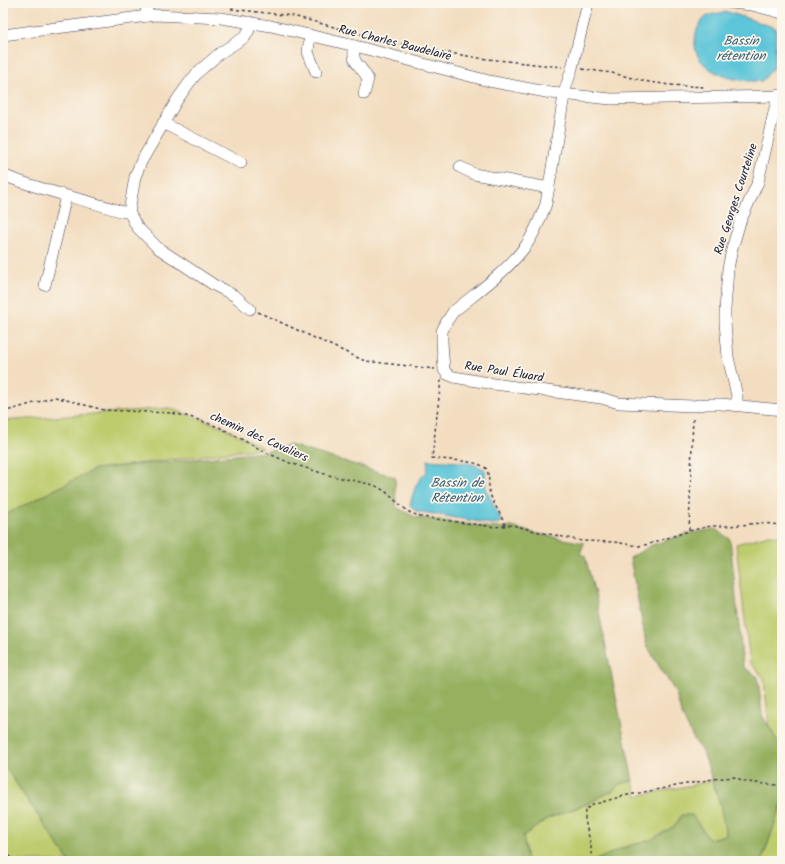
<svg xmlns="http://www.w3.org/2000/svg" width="785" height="864" font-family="Kalam,sans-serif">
<rect width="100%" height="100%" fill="#fbf7ec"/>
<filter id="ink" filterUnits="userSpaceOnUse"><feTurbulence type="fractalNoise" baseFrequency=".025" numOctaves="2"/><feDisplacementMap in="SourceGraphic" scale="8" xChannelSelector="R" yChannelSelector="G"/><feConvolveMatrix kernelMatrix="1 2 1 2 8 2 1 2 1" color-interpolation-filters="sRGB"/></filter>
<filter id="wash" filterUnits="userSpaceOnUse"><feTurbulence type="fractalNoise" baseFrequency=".012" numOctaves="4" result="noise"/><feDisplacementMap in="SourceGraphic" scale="16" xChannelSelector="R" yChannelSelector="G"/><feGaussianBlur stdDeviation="0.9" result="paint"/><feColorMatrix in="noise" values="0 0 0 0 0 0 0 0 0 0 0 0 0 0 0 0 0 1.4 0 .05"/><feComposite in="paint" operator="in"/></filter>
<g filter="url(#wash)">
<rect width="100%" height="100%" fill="#f3ddc0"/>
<g fill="#becc6e" stroke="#707754">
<polygon points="169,408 223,427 263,448 95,469 3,516 3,421"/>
<polygon points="769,535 782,536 782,748 769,727 764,678 750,663 736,544"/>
<polygon points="3,764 69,861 3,861"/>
<polygon points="633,781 637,796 712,781 720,804 726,835 709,839 692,815 651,840 625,847 594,861 527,861 523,836 549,818 585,805 614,790 620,784"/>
<polygon points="782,803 782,860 777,861 762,861"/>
</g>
<g fill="#96b061" stroke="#5c694e">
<polygon points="290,445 395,477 396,507 415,517 493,528 512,527 533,533 584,543 580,554 585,556 596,598 633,781 620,784 614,790 584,805 549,818 523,836 527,861 69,861 3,764 3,516 95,469 265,452"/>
<polygon points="715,529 730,539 743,667 758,677 762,715 782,748 782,803 762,860 764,861 594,861 625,847 651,840 676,825 681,815 692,815 709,839 726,835 720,804 704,755 692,736 681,713 676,694 671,685 654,658 646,643 630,558 652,545 686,534"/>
</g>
<g fill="#5cc5d8" stroke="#3f748a">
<path d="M728,12l48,16 -1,27 -2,13 -11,13c-20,1 -45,-3 -60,-19 -11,-12 -9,-35 4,-45 6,-4 15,-4 22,-5z"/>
<path d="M428,460c17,2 44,0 57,10l1,20 15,30 -1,3 -8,1 -76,-13 -6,-6c3,-12 6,-25 17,-33z"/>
</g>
</g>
<g filter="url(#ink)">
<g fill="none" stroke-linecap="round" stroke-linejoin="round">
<defs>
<g id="minor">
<path d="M588,3l-16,65 -7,22 -19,114c-6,15 -12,31 -22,44 -19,25 -47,44 -71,64l-6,9 -5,10v11l2,28 3,4 7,3 40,7 107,14 18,5 74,3 13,-2h15l61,6"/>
<polyline points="730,3 752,5 782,13"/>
<polyline points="146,16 147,3"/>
<polyline points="3,35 155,15 221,18 271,26 355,46 489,81 551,93 611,99 782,96"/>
<polyline points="310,35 308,52 316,72"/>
<path d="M355,46c-5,18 6,18 13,33l-4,15"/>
<polyline points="163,123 241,163"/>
<polyline points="460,167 474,174 549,188"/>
<path d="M3,175c39,16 80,24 120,37h6l6,-35 6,-15 36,-62 12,-17 9,-11 22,-19 25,-16 4,-7 1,-8"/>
<polyline points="129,212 137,227 158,248 214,285 235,296 250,309"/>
<polyline points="45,285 66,196"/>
<polyline points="737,405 737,396 728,357 725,323 725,310 728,269 732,249 740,222 758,182 778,95"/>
</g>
</defs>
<use href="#minor" stroke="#413e4f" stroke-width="12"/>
<g stroke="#413e4f" stroke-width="1.5" stroke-dasharray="3 3" stroke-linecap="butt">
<polyline points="231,9 293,16 360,34 419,48 479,58 562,67"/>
<polyline points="582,69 612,73 649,82 670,85 704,87"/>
<polyline points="258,312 365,361 435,369"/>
<path d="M441,380l-9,78c11,2 51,2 55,12 3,8 1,17 3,24 4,11 11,20 15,31"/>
<polyline points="3,412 55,397 104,410 172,413 190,417 221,428 265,452 290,463 328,475 374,485 385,491 398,503 409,512 421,517 495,527 512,525 535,531 582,541 614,542 639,546 649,544 689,531 711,526 729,526 761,523 782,525"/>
<polyline points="689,530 693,416"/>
<polyline points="3,845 13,861"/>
<path d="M590,861c5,-17 -7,-34 -5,-51l8,-6 6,-1 24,-7 90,-17 21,-2 13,5 28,3 7,-2"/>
</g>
<use href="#minor" stroke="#fff" stroke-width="11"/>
</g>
</g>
<g text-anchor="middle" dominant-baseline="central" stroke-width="3.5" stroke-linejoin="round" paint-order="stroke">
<g font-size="12" fill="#22223b" stroke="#fbf7ec">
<text transform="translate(395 43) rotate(14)">Rue Charles Baudelaire</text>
<text transform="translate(736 199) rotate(-72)">Rue Georges Courteline</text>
<text transform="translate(504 372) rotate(9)">Rue Paul Éluard</text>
<text transform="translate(259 437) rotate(24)">chemin des Cavaliers</text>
</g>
<g font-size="13" font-style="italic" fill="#365b72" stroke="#fbf7ec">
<text x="741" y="41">Bassin<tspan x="741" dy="15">rétention</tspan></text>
<text x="457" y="483">Bassin de<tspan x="457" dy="15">Rétention</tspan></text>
</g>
</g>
<rect width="785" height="864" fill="none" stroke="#fbf7ec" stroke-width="16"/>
</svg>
